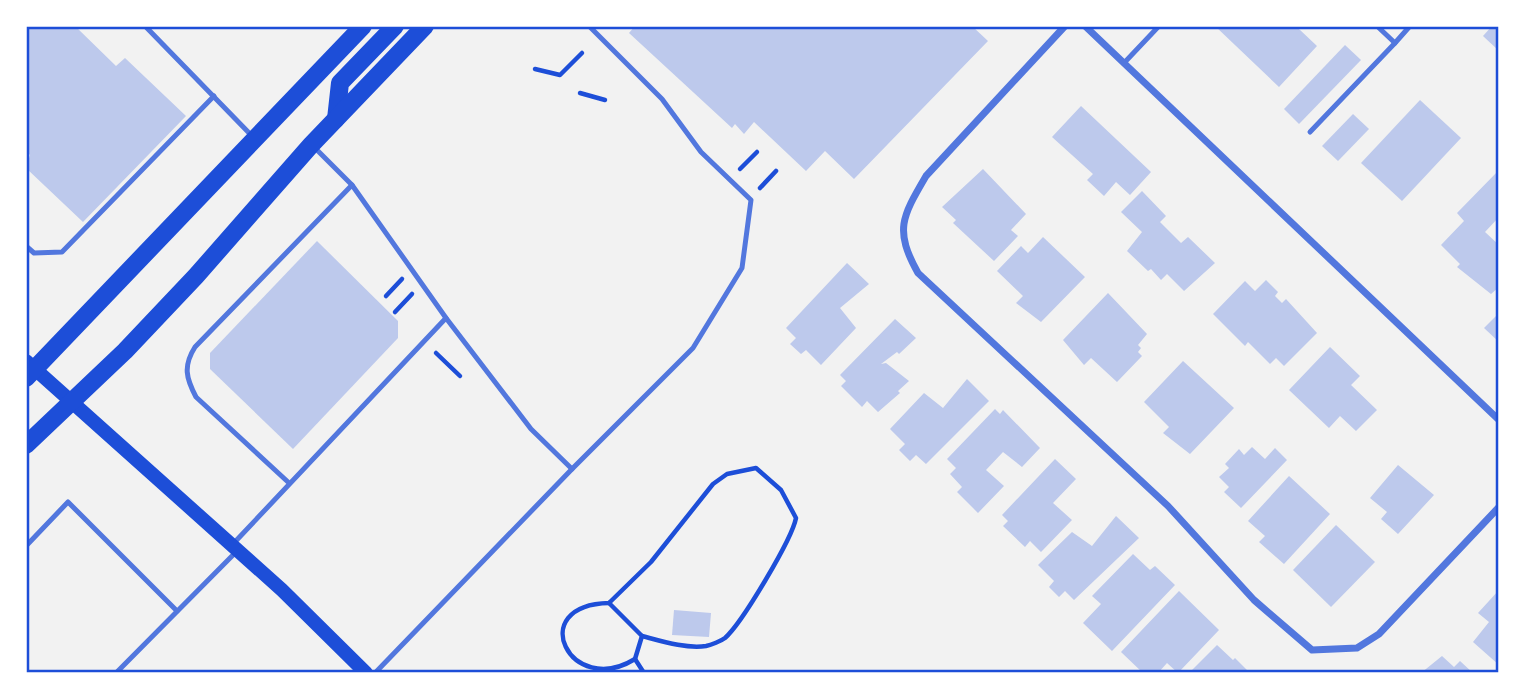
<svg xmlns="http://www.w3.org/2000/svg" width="1525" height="699" font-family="Poppins,sans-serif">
<rect width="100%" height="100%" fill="#f2f2f2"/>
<g fill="#bdc9ec">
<polygon points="26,26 75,26 116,66 125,58 186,116 83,222 26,168 30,155 26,151"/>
<polygon points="635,26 972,26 988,41 854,179 825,151 806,171 754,122 744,134 735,124 732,128 629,33"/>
<polygon points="1215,26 1302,26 1299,29 1317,46 1279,87"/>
<polygon points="1492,26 1499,26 1499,51 1483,36"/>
<polygon points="1345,45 1361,60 1299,124 1284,109"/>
<polygon points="1420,100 1461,138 1402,201 1361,163"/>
<polygon points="1081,106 1151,172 1130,195 1116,182 1104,196 1087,180 1093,174 1052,137"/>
<polygon points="1353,114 1369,129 1338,161 1322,146"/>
<polygon points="983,169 1026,214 1011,230 1018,236 994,261 953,223 956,220 942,207"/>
<polygon points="1499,170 1499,217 1485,232 1499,245 1499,287 1491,294 1457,267 1460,264 1441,245 1464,221 1457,213"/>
<polygon points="1142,191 1166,216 1160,222 1181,243 1188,237 1215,263 1184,291 1167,274 1161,280 1151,269 1148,271 1127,251 1142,232 1121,212"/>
<polygon points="1043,237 1085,277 1041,322 1016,303 1023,296 997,271 1021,246 1028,253"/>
<polygon points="317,241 398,321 398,338 293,449 210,369 210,353"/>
<polygon points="847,263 869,284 840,308 856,328 821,365 806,350 801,354 790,344 796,338 786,328"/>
<polygon points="1266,280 1278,292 1275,296 1282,303 1286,299 1317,333 1284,366 1276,358 1270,364 1248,342 1245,346 1213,314 1245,281 1255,291"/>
<polygon points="1108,293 1147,334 1138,345 1141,348 1138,352 1142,356 1117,382 1091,358 1084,365 1063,340"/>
<polygon points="1499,313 1499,342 1484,328"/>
<polygon points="895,319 916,338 899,354 897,352 881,364 886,363 909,381 898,391 900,393 878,412 867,401 862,407 841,386 846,381 840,375"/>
<polygon points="1330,347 1360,376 1351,385 1377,410 1356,431 1340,416 1329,428 1289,390"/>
<polygon points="1183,361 1234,408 1190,454 1163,433 1169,427 1144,402"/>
<polygon points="967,379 989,401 926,464 916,455 910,461 899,450 905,444 890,429 924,393 943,408"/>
<polygon points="995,409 1000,414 1003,410 1040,448 1022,467 1003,452 986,470 1004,486 978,513 957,492 962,487 950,474 956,468 947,459"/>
<polygon points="1252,447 1265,459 1275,448 1287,460 1241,508 1224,492 1229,487 1219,477 1229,468 1225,464 1239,449 1244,455"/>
<polygon points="1055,459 1076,479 1053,503 1072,520 1041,552 1030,541 1025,547 1003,526 1008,521 1002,515"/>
<polygon points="1398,465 1434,495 1398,534 1381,519 1387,512 1370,498"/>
<polygon points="1289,476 1330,514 1284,564 1259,542 1265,536 1248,521"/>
<polygon points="1116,516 1139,538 1074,600 1065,591 1059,597 1049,587 1054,581 1038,565 1072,532 1092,546"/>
<polygon points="1336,525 1375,562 1331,607 1293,570"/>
<polygon points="1133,554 1150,570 1155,566 1175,585 1112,651 1083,623 1101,604 1092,596"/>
<polygon points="1499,590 1499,665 1473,642 1489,622 1478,613"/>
<polygon points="1179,591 1219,630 1178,673 1167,663 1158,673 1143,673 1121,652"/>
<polygon points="674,610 711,613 709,637 672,635"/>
<polygon points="1217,645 1233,660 1235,658 1250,673 1189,673"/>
<polygon points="1442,656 1454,667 1460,661 1473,673 1421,673"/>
</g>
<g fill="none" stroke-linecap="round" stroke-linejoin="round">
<g stroke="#1d4ed8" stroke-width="4.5">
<polyline points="535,69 560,75 582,53"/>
<polyline points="580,93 605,100"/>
<polyline points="740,169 757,152"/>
<polyline points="760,188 776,171"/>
<polyline points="386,296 402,279"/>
<polyline points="395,312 412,294"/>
<polyline points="436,353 460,376"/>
<polyline points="609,603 642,636 635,659"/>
<path d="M642,636c19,5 44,13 64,10 5,-1 15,-5 19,-8 17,-15 67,-99 71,-120l-15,-28 -25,-22 -29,6 -14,10 -62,78 -42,41c-85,2 -39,96 26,56l9,14"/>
</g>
<g stroke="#5277de" stroke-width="5">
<polyline points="145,26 253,137"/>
<polyline points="1377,26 1395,43 1410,26"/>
<polyline points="1124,63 1159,26"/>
<polyline points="1310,132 1395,43"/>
<polyline points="314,147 352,185 446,318 531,429 572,469"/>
<polyline points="26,246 34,253 62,252 214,96"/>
<path d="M288,482l-92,-85c-10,-19 -13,-31 -1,-50l157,-162"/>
<polyline points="232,545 446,318"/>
<polyline points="26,546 68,502 177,611"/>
<polyline points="116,673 236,552"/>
<polyline points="375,673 572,469 693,348 742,268 751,200 701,152 662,99 589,26"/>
</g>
<g stroke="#5277de" stroke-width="7">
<path d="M1065,26l-139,150c-24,41 -32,54 -8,97l250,233 86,94 58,50 45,-2 22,-14 120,-127"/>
<polyline points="1085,26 1499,420"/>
</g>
<polyline stroke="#1d4ed8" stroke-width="14" points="26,361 282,590 366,673"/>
<g stroke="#1d4ed8" stroke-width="18">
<polyline points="336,119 340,83 395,26"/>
<polyline points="26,378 363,26"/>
<polyline points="26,445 125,351 196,276 311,145 425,26"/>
</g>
</g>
<rect width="1525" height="699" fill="none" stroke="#ffffff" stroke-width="56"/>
<rect x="28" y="28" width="1469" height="643" fill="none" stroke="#1d4ed8" stroke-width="2.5"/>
</svg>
